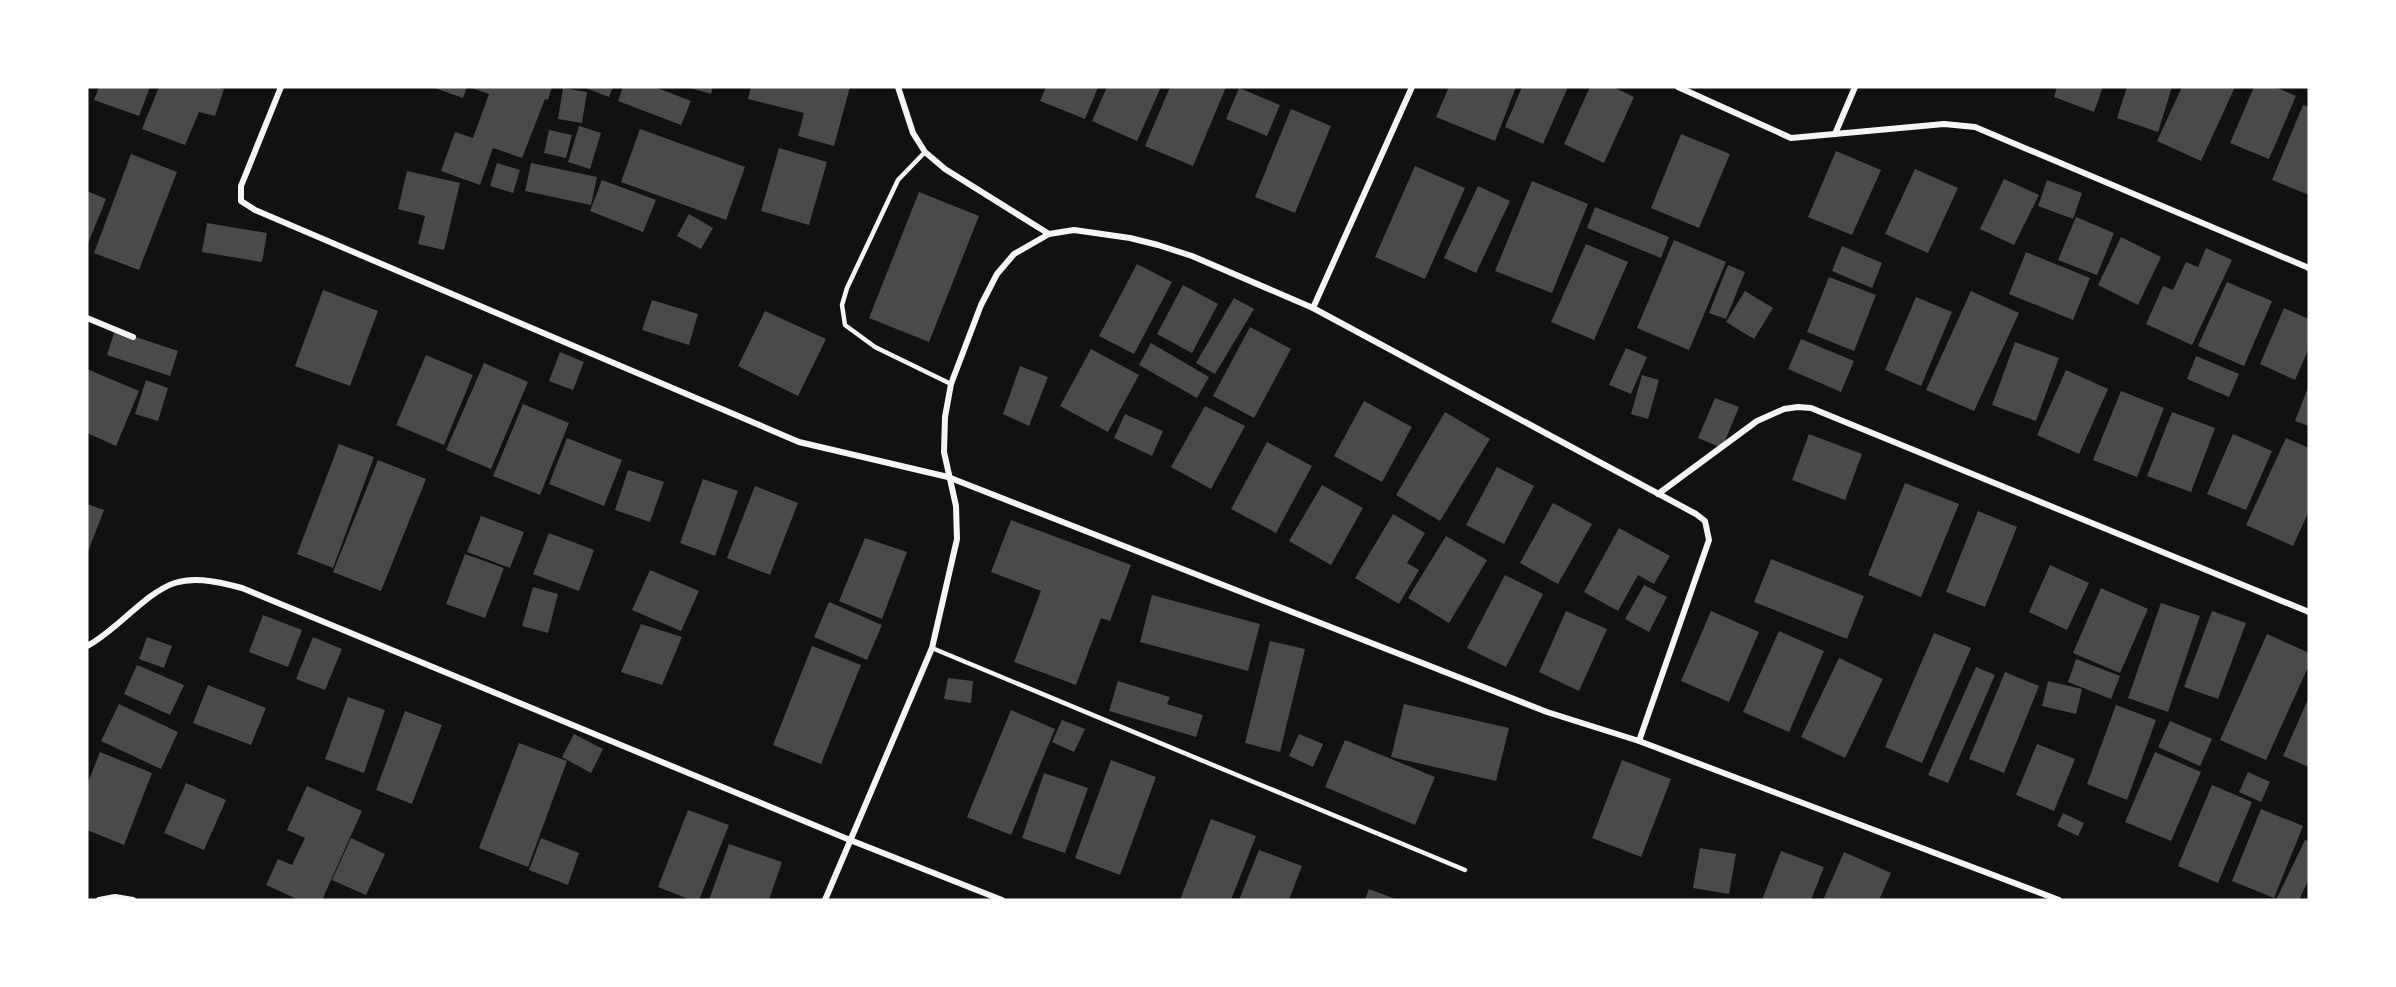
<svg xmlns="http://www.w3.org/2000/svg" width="2396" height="987" font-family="'PT Sans',sans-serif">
<rect width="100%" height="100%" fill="#111"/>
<g fill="#4a4a4a">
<polygon points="99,87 150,87 139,116 94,100"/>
<polygon points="159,87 217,87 224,89 215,116 199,112 185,145 142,129"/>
<polygon points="432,87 467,87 463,98"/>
<polygon points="469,87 552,87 548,100 545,99 522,158 493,148 480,185 441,171 455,132 473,138 489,94"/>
<polygon points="583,87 613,87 609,97"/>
<polygon points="623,87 655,87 691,101 681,125 618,101"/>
<polygon points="687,87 713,87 711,94"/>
<polygon points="751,87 850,87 834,146 798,136 804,113 748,99"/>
<polygon points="1046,87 1098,87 1085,119 1040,101"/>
<polygon points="1107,87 1161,87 1137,141 1092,121"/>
<polygon points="1170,87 1226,87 1193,166 1145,146"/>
<polygon points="1449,87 1516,87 1495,141 1436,117"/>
<polygon points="1522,87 1568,87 1543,144 1505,127"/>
<polygon points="1590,87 1613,87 1634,97 1604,163 1564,144"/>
<polygon points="2057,87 2103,87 2094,112 2054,97"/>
<polygon points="2127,87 2172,87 2158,132 2117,118"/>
<polygon points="2182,87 2235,87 2201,161 2157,141"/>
<polygon points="2254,87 2275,87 2296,96 2269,159 2230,143"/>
<polygon points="563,88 587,92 582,123 558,119"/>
<polygon points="1239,88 1280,105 1267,136 1226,119"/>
<polygon points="2303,105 2309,107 2309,195 2272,180"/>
<polygon points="1291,109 1331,126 1295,213 1255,197"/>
<polygon points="579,126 601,133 590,169 568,162"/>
<polygon points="640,129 745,167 726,220 621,182"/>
<polygon points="549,130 572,135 566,158 544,153"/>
<polygon points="1681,134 1730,154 1699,228 1651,208"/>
<polygon points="779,148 827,162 809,225 761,211"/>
<polygon points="1836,151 1881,170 1852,235 1808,217"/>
<polygon points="131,154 177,172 139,270 94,253"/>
<polygon points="497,163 520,170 513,193 490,186"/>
<polygon points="531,163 597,177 591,205 525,191"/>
<polygon points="1415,166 1465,188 1425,279 1375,257"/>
<polygon points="1915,169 1958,188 1928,253 1885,234"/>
<polygon points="407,171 460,183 444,250 418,244 425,216 398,209"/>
<polygon points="2004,179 2039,195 2014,245 1980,229"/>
<polygon points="602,180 656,200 643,232 590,211"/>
<polygon points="2047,180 2082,193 2073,219 2038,206"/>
<polygon points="1532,181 1588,204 1552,293 1495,271"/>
<polygon points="1478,186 1510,201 1476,273 1444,258"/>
<polygon points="87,191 106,199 87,246"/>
<polygon points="919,192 979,216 929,342 869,318"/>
<polygon points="1595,207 1669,237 1661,258 1587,228"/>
<polygon points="689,214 713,228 701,249 677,236"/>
<polygon points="2076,217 2114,233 2097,275 2058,260"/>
<polygon points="207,223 267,233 262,262 202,252"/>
<polygon points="2121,237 2161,257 2138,305 2098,285"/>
<polygon points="1674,240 1726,262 1689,350 1637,328"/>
<polygon points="1586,244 1628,262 1594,340 1551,322"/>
<polygon points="1842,246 1882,263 1872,288 1832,271"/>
<polygon points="2206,248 2232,260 2192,345 2146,324 2163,286 2173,290 2186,262 2198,267"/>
<polygon points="2026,252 2090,278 2073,320 2009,294"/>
<polygon points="1137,264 1172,282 1134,354 1099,336"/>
<polygon points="1728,265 1745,272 1726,319 1709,313"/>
<polygon points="1829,277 1876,295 1854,351 1807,332"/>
<polygon points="2227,282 2272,301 2244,366 2198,346"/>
<polygon points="1183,285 1218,304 1192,353 1157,334"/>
<polygon points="323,290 378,311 350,386 295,366"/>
<polygon points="1745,291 1773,308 1754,339 1726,322"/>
<polygon points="1971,291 2019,313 1974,411 1926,390"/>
<polygon points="1916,297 1952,312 1921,386 1885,370"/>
<polygon points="1234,298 1254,309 1215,374 1196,363"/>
<polygon points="652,300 698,314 689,345 642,330"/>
<polygon points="2284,308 2309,319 2309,348 2295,380 2260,364"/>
<polygon points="765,311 826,339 798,396 738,366"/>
<polygon points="1250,327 1291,349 1254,418 1213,396"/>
<polygon points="115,330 178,351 170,376 107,355"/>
<polygon points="1801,339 1854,361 1841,392 1788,369"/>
<polygon points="2015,342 2059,358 2036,421 1992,405"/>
<polygon points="1151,343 1209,377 1197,398 1139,365"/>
<polygon points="1626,348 1647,357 1631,394 1609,385"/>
<polygon points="1091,349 1139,375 1108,432 1060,406"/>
<polygon points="560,352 584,362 573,390 549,381"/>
<polygon points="426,355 473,375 444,445 396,425"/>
<polygon points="2196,356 2239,374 2229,397 2187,379"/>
<polygon points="484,363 528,382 491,469 446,450"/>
<polygon points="1020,366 1048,377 1029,426 1003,414"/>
<polygon points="87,369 139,391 116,446 87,433"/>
<polygon points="2066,370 2108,389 2079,454 2037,435"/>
<polygon points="1642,375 1659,380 1648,419 1631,414"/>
<polygon points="146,380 168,388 158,421 135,414"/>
<polygon points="2309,385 2309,426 2295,421"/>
<polygon points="2121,391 2164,408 2137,477 2093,460"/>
<polygon points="1715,398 1739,407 1722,448 1698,438"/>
<polygon points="1364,401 1412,427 1382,482 1334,456"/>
<polygon points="523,404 569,423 540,495 493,476"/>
<polygon points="1205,406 1245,426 1211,489 1171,467"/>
<polygon points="1445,412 1490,439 1440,521 1396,495"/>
<polygon points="2172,412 2215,428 2191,492 2147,476"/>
<polygon points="1125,414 1163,431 1152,456 1114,438"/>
<polygon points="1809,434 1862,454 1845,500 1792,480"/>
<polygon points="2233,434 2272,451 2246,510 2207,494"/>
<polygon points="567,438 622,460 604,506 549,484"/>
<polygon points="2286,438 2309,448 2309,511 2293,546 2246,525"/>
<polygon points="1267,442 1312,466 1276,533 1231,509"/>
<polygon points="339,444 374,457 333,568 297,554"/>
<polygon points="378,460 426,479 381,591 333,572"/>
<polygon points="1497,467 1534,486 1504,544 1466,525"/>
<polygon points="628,470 664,482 650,522 615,510"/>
<polygon points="703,479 738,491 715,556 680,543"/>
<polygon points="1905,483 1959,504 1921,597 1868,575"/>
<polygon points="1322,485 1363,508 1331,565 1289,541"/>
<polygon points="755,486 798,503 770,575 727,558"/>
<polygon points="1553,503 1592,524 1558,584 1520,563"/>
<polygon points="87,504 104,510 87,554"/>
<polygon points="1978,511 2017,527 1985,607 1946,592"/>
<polygon points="1393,514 1425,533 1407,563 1419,570 1399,604 1355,578"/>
<polygon points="481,516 524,532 510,568 467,552"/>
<polygon points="1011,520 1131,565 1110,621 1101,618 1076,685 1014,662 1041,591 991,572"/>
<polygon points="1619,528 1670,556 1654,584 1638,575 1618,611 1584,592"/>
<polygon points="549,533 594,550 579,591 533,574"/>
<polygon points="1446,536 1487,560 1449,623 1408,598"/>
<polygon points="865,538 907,552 882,619 839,601"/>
<polygon points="465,554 504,568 485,618 446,604"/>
<polygon points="1771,559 1864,596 1847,639 1754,602"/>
<polygon points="2050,565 2089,583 2067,630 2029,612"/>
<polygon points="650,570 699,591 681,631 632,610"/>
<polygon points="1505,575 1543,594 1506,667 1467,648"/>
<polygon points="1644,585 1667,597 1649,632 1625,619"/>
<polygon points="533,587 558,594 548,633 522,626"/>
<polygon points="2101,588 2148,609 2120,673 2073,653"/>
<polygon points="1152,595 1260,624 1248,671 1140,642"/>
<polygon points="829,602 882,625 867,660 814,637"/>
<polygon points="2161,603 2200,616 2168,712 2128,698"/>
<polygon points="1566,611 1607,629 1579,691 1539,672"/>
<polygon points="1711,611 1759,632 1729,702 1681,681"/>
<polygon points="2212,611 2246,623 2218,699 2184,687"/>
<polygon points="263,615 302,630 288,667 249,652"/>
<polygon points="641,624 682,637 662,685 621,672"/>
<polygon points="1779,631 1824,651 1789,732 1743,712"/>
<polygon points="1934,633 1971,648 1922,763 1885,747"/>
<polygon points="2267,634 2309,653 2309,665 2266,760 2220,740"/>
<polygon points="147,637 172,646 164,668 139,659"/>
<polygon points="313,637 342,649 325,690 296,679"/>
<polygon points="1270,641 1305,649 1280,752 1245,743"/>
<polygon points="812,646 861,665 821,764 773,745"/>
<polygon points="1839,658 1883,679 1845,758 1801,737"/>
<polygon points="2076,659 2120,676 2111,699 2068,682"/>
<polygon points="137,665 184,685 170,715 124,694"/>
<polygon points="1976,667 1995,675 1948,783 1928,775"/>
<polygon points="2005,672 2039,686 2004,773 1969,759"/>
<polygon points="948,678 973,681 971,703 944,699"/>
<polygon points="1118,681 1170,697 1167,704 1203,715 1196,737 1109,711"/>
<polygon points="2048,681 2082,689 2076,714 2042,706"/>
<polygon points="208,685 266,708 251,745 193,723"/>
<polygon points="348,697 385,710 364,773 325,759"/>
<polygon points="2309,697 2309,767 2283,756"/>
<polygon points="119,704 178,732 161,769 101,741"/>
<polygon points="1404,704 1509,728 1496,781 1391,757"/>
<polygon points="2116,705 2156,720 2127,800 2087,784"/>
<polygon points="1011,710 1055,729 1011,835 967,817"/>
<polygon points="405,711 442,725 412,804 376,790"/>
<polygon points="1062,720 1085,729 1074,752 1052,742"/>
<polygon points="2170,721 2212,739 2200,766 2158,747"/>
<polygon points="574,734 603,749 591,773 562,757"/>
<polygon points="1299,734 1323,744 1313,767 1289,756"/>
<polygon points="1345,740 1435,777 1415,825 1325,787"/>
<polygon points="519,743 567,761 528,867 479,848"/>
<polygon points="2037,744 2075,759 2054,811 2016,795"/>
<polygon points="100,752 152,773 124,845 87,830 87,785"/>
<polygon points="2155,752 2201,772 2171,841 2125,822"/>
<polygon points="1111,760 1156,777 1120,875 1075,858"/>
<polygon points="1622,760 1671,779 1641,857 1592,838"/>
<polygon points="2248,772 2270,782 2261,802 2239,792"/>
<polygon points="1044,773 1088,788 1065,853 1022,838"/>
<polygon points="186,783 226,800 204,850 164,833"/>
<polygon points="2212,785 2252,802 2218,883 2178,866"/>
<polygon points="307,786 362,811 322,900 299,900 266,885 278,859 292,865 305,838 287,830"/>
<polygon points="2261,809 2303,826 2274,898 2232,881"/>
<polygon points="688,810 729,825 699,900 691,900 658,887"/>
<polygon points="2063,813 2084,823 2078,836 2057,826"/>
<polygon points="1211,819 1256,836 1231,900 1180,900"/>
<polygon points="351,838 385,854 366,895 332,880"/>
<polygon points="541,838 579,853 568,885 529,870"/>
<polygon points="2305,840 2309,841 2309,879 2299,900 2276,900"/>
<polygon points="729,844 782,862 769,900 709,900"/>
<polygon points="1700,848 1736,854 1729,894 1693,888"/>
<polygon points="1259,850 1302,866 1289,900 1239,900"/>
<polygon points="1781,851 1824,867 1811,900 1762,900"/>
<polygon points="1844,852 1891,873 1879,900 1823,900"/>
<polygon points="1369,889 1398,900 1365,900"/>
</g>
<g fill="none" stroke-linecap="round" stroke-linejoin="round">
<g stroke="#f5f5f5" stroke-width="4.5">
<polyline points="925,152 898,180 847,288 842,305 845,325 875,347 951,384"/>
<polyline points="932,648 1465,870"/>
</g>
<g stroke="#f5f5f5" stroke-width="6">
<polyline points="281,87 241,186 241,201 255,210 799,442 948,477 1547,712 1639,741 2059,900"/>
<polyline points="898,87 913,133 925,152 945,169 1049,234"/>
<polyline points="1678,87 1791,138 1944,124 1975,127 2309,268"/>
<polyline points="1835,134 1855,87"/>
<polyline points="1313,308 1412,87"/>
<polyline points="87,318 133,337"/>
<polyline points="1658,494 1757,421 1784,409 1798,407 1811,408 2309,612"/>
<path d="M87,646c12,-6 23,-16 34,-25 47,-41 58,-50 121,-33l608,252 152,60"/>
<polyline points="99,900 115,897 133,900"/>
<polyline points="825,900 932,648 957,539 956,506 944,452 945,417 951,384 981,305 997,274 1014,254 1049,234 1074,230 1130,238 1158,245 1192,256 1313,308 1696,514 1705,521 1709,540 1639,741"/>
</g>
</g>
<rect width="2396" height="987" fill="none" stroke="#ffffff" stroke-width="177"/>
</svg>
